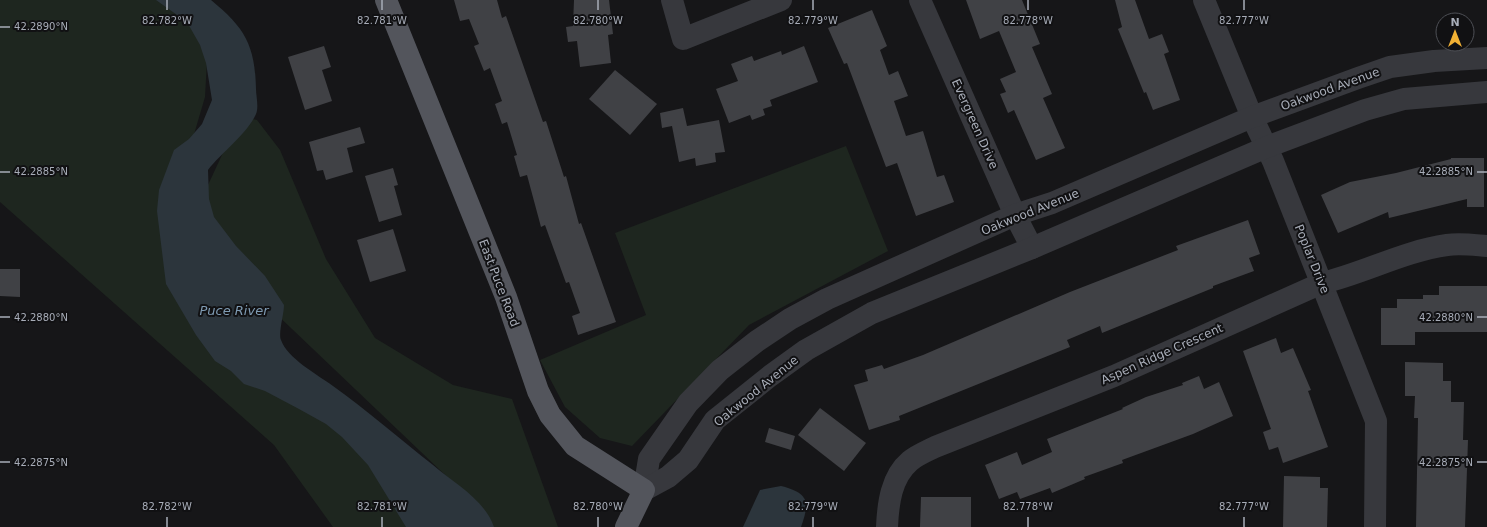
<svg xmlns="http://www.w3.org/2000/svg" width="1487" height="527" font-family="'DejaVu Sans',sans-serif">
<rect width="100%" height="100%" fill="#161618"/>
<g fill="#1e261f">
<polygon points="0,0 181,0 207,61 205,97 167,226 345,426 440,527 333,527 274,445 0,202"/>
<polygon points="240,116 257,120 280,150 326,259 375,338 453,385 512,399 558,527 486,527 463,492 270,308 206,213 208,185"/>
<polygon points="846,146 888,251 749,325 632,446 600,438 565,407 540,360 646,315 615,233"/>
</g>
<g fill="#2c353c">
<path d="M156,0h55c34,28 44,45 45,89 0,7 3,18 0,25 -9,20 -34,38 -48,56l1,29 5,18 22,29 29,30 19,29c0,9 -6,29 -3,35 6,18 37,35 52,46 35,25 67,53 100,79 21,18 52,35 61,62h-88l-38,-62 -26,-28 -16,-13 -27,-15 -34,-18 -21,-7 -13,-13 -16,-10 -19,-26 -30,-51 -9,-73 2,-21 15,-40 15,-11 13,-15 10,-24 -6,-37 -6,-18 -13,-23z"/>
<path d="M781,486c28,7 29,16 20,41h-58l17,-37z"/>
</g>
<g fill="#404145">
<polygon points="454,0 497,0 502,18 506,16 543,122 546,121 564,177 566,176 579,224 581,223 616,322 578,335 572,316 580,313 569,282 566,283 545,225 541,227 527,175 520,177 514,156 517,155 507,122 502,124 495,104 502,101 490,68 484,71 474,46 479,44 469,19 460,21"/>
<polygon points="574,0 609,0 613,34 608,35 611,63 580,67 577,41 568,42 566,27 573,26"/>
<polygon points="966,0 1022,0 1040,44 1032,47 1052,94 1043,98 1065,148 1036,160 1014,110 1008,113 1000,94 1006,92 1000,79 1016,72 999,31 980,39"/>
<polygon points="1115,0 1135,0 1149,39 1162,34 1169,52 1164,54 1180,100 1153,110 1146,92 1144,93 1118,29 1122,27"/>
<polygon points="872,10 887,46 880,50 889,75 898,71 908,96 894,101 906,136 923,131 937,177 944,175 954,202 916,216 897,163 886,167 847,63 844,64 828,28"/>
<polygon points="324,46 331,67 322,70 332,101 305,110 288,57"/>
<polygon points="804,46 818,82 770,100 772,106 763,109 765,115 752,120 750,115 729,123 716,89 738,81 731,64 752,56 754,61 781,51 782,55"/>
<polygon points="615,70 657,104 630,135 589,99"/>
<polygon points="683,108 687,126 719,120 725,152 715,153 716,162 696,166 695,158 679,162 672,126 662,128 660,113"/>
<polygon points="360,127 365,143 347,148 353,172 326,180 323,170 317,171 309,142"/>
<polygon points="1451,158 1484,158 1484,207 1467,207 1467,199 1389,218 1388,212 1338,233 1321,195 1350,182 1396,173 1451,159"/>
<polygon points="393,168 398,185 394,186 402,215 379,222 365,176"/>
<polygon points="1248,220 1260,254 1249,258 1254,271 1213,286 1213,288 1102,333 1100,326 1067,340 1070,347 899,416 900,420 869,430 854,385 868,381 865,370 882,365 884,369 923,355 1070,292 1178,250 1176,246"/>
<polygon points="393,229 406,271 370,282 357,240"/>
<polygon points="0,269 20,269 20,297 0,296"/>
<polygon points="1439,286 1487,286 1487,332 1415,332 1415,345 1381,345 1381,308 1397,308 1397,299 1423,299 1423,295 1439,295"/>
<polygon points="1276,338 1281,353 1293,348 1311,390 1308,391 1328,447 1283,463 1278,447 1269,450 1263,432 1271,429 1243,351"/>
<polygon points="1405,362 1443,363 1443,381 1451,381 1451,402 1464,402 1463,440 1468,440 1465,527 1416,527 1418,418 1414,418 1415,396 1405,396"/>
<polygon points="1199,376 1204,389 1219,382 1233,416 1193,434 1122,460 1123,463 1084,477 1085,479 1052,493 1050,488 1020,499 1017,492 999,499 985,465 1017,452 1022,465 1052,452 1047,439 1123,409 1122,408 1146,397 1183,385 1182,383"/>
<polygon points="820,408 866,443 844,471 798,435"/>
<polygon points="769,428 795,436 791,450 765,442"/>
<polygon points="1284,476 1320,477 1320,488 1328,488 1327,527 1283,527"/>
<polygon points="921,497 971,497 971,527 920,527"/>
</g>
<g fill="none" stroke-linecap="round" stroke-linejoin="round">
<g stroke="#37383d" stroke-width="22">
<polyline points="672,0 683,39 781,0"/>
<polyline points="920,0 1015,215 1032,248"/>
<polyline points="1204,0 1252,117 1273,161 1376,421 1375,527"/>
<polyline points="644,490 649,459 688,403 720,370 757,341 790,319 827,299 1015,215 1052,203 1252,117 1358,78 1390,67 1434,61 1487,58"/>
<polyline points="644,490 668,477 688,460 715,420 770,376 806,350 872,313 1032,248 1267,147 1365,110 1404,99 1487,92"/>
<path d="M887,527c1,-23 4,-50 23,-66 7,-6 17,-10 25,-14l179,-71 208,-93c42,-10 82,-32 125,-38 13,-2 27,0 40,1"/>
</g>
<polyline stroke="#53555c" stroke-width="22" points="386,0 506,297 538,391 550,415 575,446 644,490 626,527"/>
</g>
<path fill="none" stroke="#a8adb8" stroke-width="1.5" d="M167,0v10M382,0v10M598,0v10M813,0v10M1028,0v10M1244,0v10M0,27h10M0,172h10M1477,172h10M0,317h10M1477,317h10M0,462h10M1477,462h10M167,517v10M382,517v10M598,517v10M813,517v10M1028,517v10M1244,517v10"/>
<g text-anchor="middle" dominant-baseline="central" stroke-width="4" stroke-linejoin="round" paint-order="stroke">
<g font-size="12" fill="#a8adb8" stroke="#111113">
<text transform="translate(1330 89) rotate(-20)">Oakwood Avenue</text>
<text transform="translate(975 124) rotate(66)">Evergreen Drive</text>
<text transform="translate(1030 212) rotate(-22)">Oakwood Avenue</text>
<text transform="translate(1312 259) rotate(68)">Poplar Drive</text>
<text transform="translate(499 283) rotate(69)">East Puce Road</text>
<text transform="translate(1162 354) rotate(-24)">Aspen Ridge Crescent</text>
<text transform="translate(756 391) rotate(-39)">Oakwood Avenue</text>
</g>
<g font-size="13" font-style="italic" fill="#7f9bb3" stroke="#111113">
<text x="234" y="310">Puce River</text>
</g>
</g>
<g font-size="10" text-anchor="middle" fill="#a8adb8" stroke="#111113" stroke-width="4" stroke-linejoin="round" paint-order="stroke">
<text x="167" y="24">82.782°W</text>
<text x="382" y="24">82.781°W</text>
<text x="598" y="24">82.780°W</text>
<text x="813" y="24">82.779°W</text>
<text x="1028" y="24">82.778°W</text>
<text x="1244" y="24">82.777°W</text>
<text x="41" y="30">42.2890°N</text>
<text x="41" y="175">42.2885°N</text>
<text x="1446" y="175">42.2885°N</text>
<text x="41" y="321">42.2880°N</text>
<text x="1446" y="321">42.2880°N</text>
<text x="41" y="466">42.2875°N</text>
<text x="1446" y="466">42.2875°N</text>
<text x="167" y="510">82.782°W</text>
<text x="382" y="510">82.781°W</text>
<text x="598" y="510">82.780°W</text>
<text x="813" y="510">82.779°W</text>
<text x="1028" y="510">82.778°W</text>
<text x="1244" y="510">82.777°W</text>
</g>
<g transform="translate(1455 32)"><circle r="19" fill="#111113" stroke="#4d4f55"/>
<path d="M0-3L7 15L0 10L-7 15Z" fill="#f2b134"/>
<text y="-6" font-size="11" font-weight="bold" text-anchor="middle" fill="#a8adb8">N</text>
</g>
</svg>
